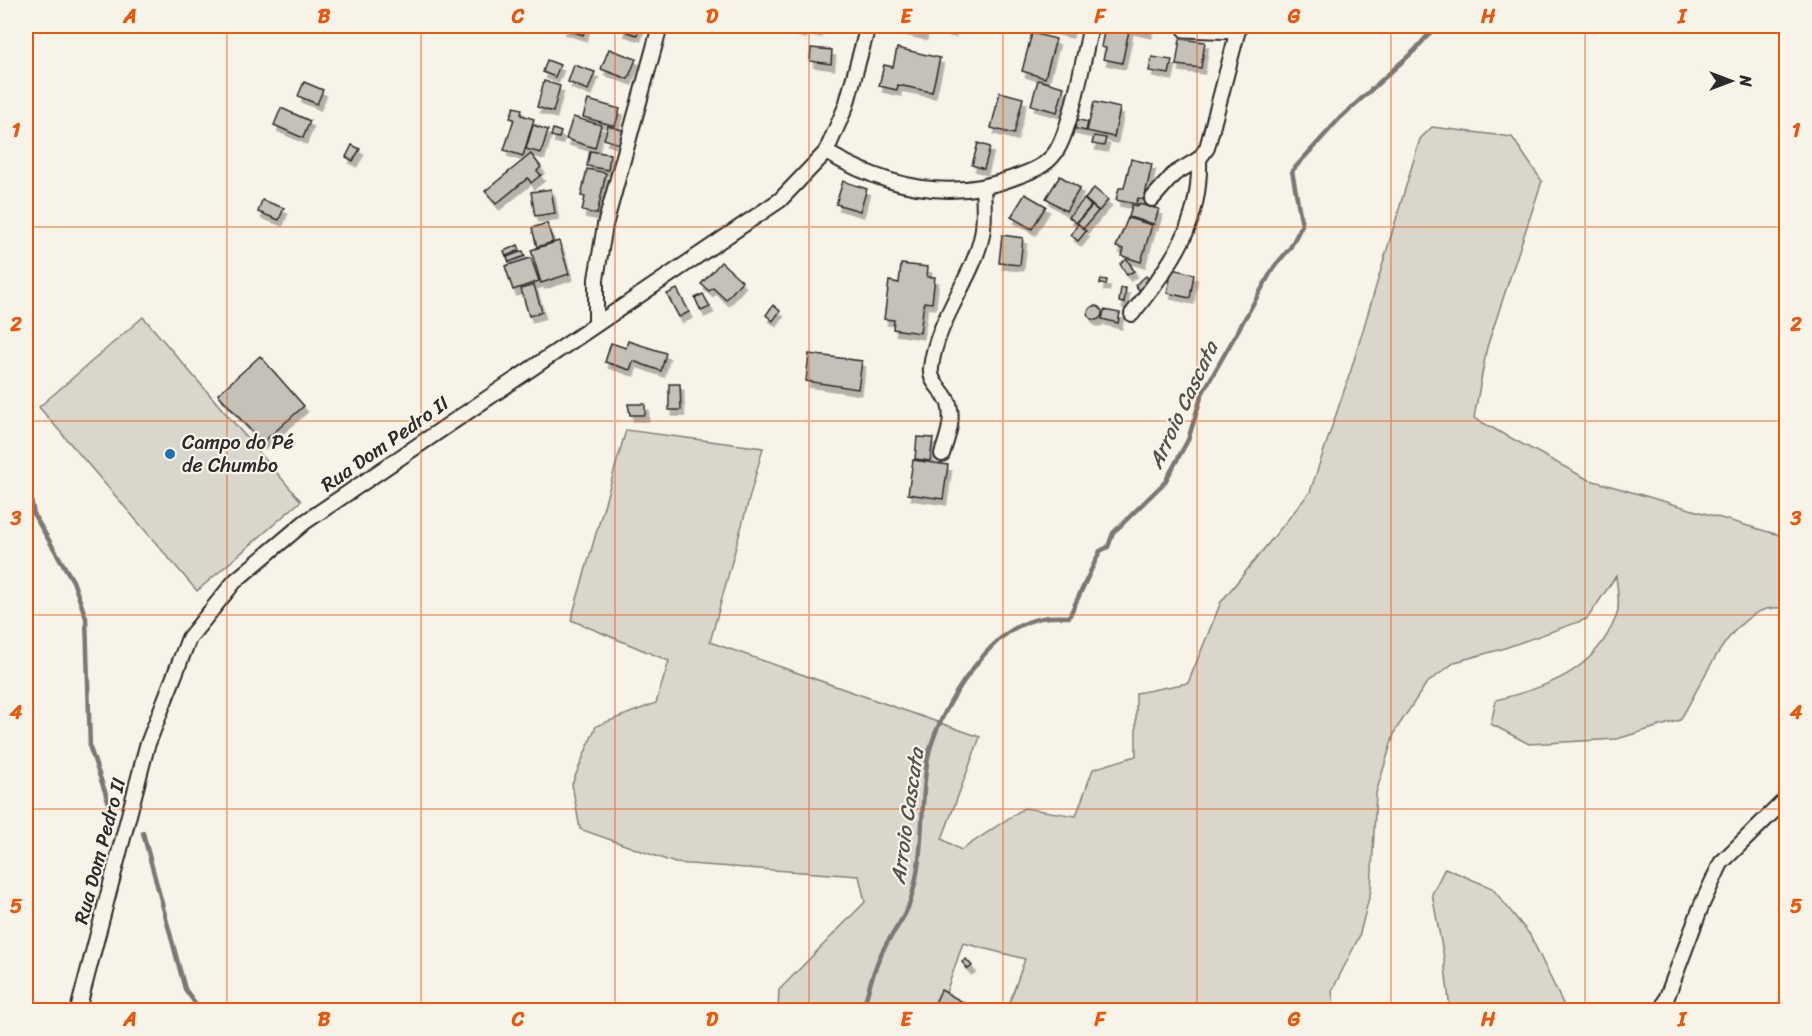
<svg xmlns="http://www.w3.org/2000/svg" width="1812" height="1036" font-family="Sriracha,sans-serif">
<defs>
<filter id="shadow"><feDropShadow dx="3.5" dy="6" stdDeviation="0" flood-color="#0004"/></filter>
</defs>
<rect width="100%" height="100%" fill="#f7f3e8"/>
<filter id="ink" filterUnits="userSpaceOnUse"><feTurbulence type="fractalNoise" baseFrequency=".0167" numOctaves="2"/><feDisplacementMap in="SourceGraphic" scale="12" xChannelSelector="R" yChannelSelector="G"/><feConvolveMatrix kernelMatrix="1 2 1 2 8 2 1 2 1" color-interpolation-filters="sRGB"/></filter>
<g filter="url(#ink)">
<g fill="#dad6cc" stroke="#82807c" stroke-width="1.5">
<path d="M1432,127l80,10 30,44 -55,166 -13,71 113,61 199,58v72c-50,-13 -84,76 -106,111l-63,19 -88,5 -38,-20 5,-24c53,-14 98,-28 120,-83 5,-10 1,-30 0,-41l-29,43 -85,30 -47,13 -29,22 -31,47 -19,62 -5,97 -12,47 -27,54 3,19h-328l18,-51 -62,-16 -23,67h-162l1,-20 86,-88 -6,-26 -184,-13 -95,-34 -8,-45 24,-58 60,-23 13,-42 -98,-41 55,-190 137,18 -53,194 270,95 -38,102 19,11 63,-42 52,8 17,-47 43,-13v-63l52,-10 33,-81 89,-110 41,-122 69,-231z"/>
<polygon points="143,317 301,501 197,591 39,407"/>
<polygon points="1445,868 1492,888 1530,935 1566,1010 1450,1010 1444,958 1432,894"/>
</g>
<g fill="none" stroke-linecap="round" stroke-linejoin="round">
<g stroke="#7a7874" stroke-width="4.5">
<polyline points="26,473 34,515 73,581 86,618 90,748 111,809"/>
<polyline points="143,833 185,989 200,1010"/>
<path d="M863,1010c5,-20 11,-42 20,-60 8,-16 22,-31 27,-48 16,-50 9,-96 18,-145 8,-41 54,-114 93,-132 16,-8 30,-9 48,-8l31,-66 8,-4 5,-14 52,-51 23,-42 14,-46 72,-127 16,-19 12,-23 -10,-54 48,-53 75,-68 21,-24"/>
</g>
</g>
<g fill="#c4c1b9" stroke="#2b2b2b" stroke-width="1.5" filter="url(#shadow)">
<polygon points="563,26 586,26 583,35 562,28"/>
<polygon points="622,26 640,26 637,35 621,30"/>
<polygon points="775,26 819,26 818,31 803,28 803,32"/>
<polygon points="890,26 925,26 923,34"/>
<polygon points="941,26 954,26 952,31 940,29"/>
<polygon points="1043,26 1071,26 1069,32"/>
<polygon points="1110,26 1130,26 1122,63 1103,59 1106,48 1101,47 1105,27 1110,28"/>
<polygon points="1131,26 1149,26 1148,32 1130,28"/>
<polygon points="1032,33 1056,39 1045,78 1022,71"/>
<polygon points="1180,39 1205,42 1201,68 1176,65"/>
<polygon points="811,48 832,50 831,64 810,61"/>
<polygon points="897,48 940,58 932,92 898,85 897,90 879,86 884,65 893,67"/>
<polygon points="609,49 636,59 628,79 601,69"/>
<polygon points="1152,57 1172,60 1169,74 1149,71"/>
<polygon points="547,60 560,65 555,77 543,72"/>
<polygon points="574,65 595,72 588,90 568,82"/>
<polygon points="1038,80 1064,87 1057,112 1031,105"/>
<polygon points="544,81 560,86 553,112 537,107"/>
<polygon points="304,82 323,90 317,104 298,96"/>
<polygon points="1000,92 1023,98 1014,134 991,128"/>
<polygon points="588,100 620,109 615,126 583,117"/>
<polygon points="1094,102 1120,108 1114,137 1087,131"/>
<polygon points="514,107 522,109 521,115 534,119 523,156 504,150 514,119 510,118"/>
<polygon points="281,108 310,121 303,138 274,125"/>
<polygon points="573,117 601,125 595,148 566,139"/>
<polygon points="1075,119 1088,122 1086,131 1072,128"/>
<polygon points="533,125 548,130 541,153 526,149"/>
<polygon points="608,126 626,131 622,145 604,139"/>
<polygon points="553,129 561,132 559,138 551,136"/>
<polygon points="1094,136 1106,138 1104,146 1092,144"/>
<polygon points="978,143 990,147 984,169 972,165"/>
<polygon points="352,145 360,149 353,161 346,157"/>
<polygon points="590,151 610,154 608,170 587,166"/>
<polygon points="531,154 541,167 537,171 541,175 531,183 528,178 496,204 485,191"/>
<polygon points="1131,159 1152,164 1144,200 1138,198 1136,204 1116,200 1119,188 1124,188"/>
<polygon points="587,169 606,173 597,214 582,211 585,197 581,196"/>
<polygon points="1060,176 1080,188 1066,211 1046,198"/>
<polygon points="843,181 867,189 860,211 836,204"/>
<polygon points="1094,188 1108,200 1099,211 1085,199"/>
<polygon points="551,189 555,213 535,216 531,192"/>
<polygon points="1025,194 1046,206 1032,229 1011,217"/>
<polygon points="1084,199 1091,206 1076,223 1069,217"/>
<polygon points="262,200 284,208 279,220 258,212"/>
<polygon points="1138,204 1159,209 1154,224 1129,217 1132,205 1138,206"/>
<polygon points="1092,206 1098,211 1084,228 1077,223"/>
<polygon points="1128,218 1152,225 1141,262 1122,256 1124,249 1116,247"/>
<polygon points="547,223 553,242 537,247 532,228"/>
<polygon points="1078,224 1086,231 1078,241 1071,235"/>
<polygon points="1002,235 1023,238 1020,265 999,263"/>
<polygon points="559,241 569,274 541,283 531,250"/>
<polygon points="518,245 520,250 506,256 504,251"/>
<polygon points="523,251 525,256 509,262 507,257"/>
<polygon points="531,258 539,281 513,290 505,266"/>
<polygon points="1127,259 1134,271 1127,275 1120,264"/>
<polygon points="721,262 742,281 726,300 713,288 709,291 701,284"/>
<polygon points="901,264 928,267 927,277 935,277 932,303 924,302 920,333 893,329 894,320 884,319 889,281 899,283"/>
<polygon points="1172,269 1194,274 1190,298 1167,293"/>
<polygon points="1146,276 1151,283 1140,291 1135,285"/>
<polygon points="1101,279 1107,280 1106,285 1100,284"/>
<polygon points="534,285 542,312 529,316 521,289"/>
<polygon points="1121,288 1126,288 1124,303 1119,302"/>
<polygon points="677,289 689,312 679,317 667,294"/>
<polygon points="703,294 710,307 701,311 695,298"/>
<polygon points="773,305 780,311 773,321 766,315"/>
<circle cx="1095" cy="313" r="7"/>
<polygon points="1104,310 1120,313 1118,323 1102,319"/>
<polygon points="628,341 666,353 661,371 633,361 630,370 605,362 611,343 626,348"/>
<polygon points="809,354 862,361 858,389 806,381"/>
<polygon points="260,356 304,406 262,443 218,394"/>
<polygon points="669,384 680,384 681,410 669,410"/>
<polygon points="628,404 645,404 645,415 630,415"/>
<polygon points="917,437 933,438 930,461 915,459"/>
<polygon points="913,460 948,465 943,499 908,494"/>
<polygon points="966,959 972,966 968,969 962,962"/>
<polygon points="941,990 963,1002 959,1010 949,1010 935,1003"/>
</g>
<g fill="none" stroke-linecap="round" stroke-linejoin="round">
<defs>
<polyline id="service" points="1183,33 1237,35"/>
<g id="minor">
<path d="M826,152c58,34 122,51 187,26 16,-6 32,-11 42,-25 16,-22 29,-98 36,-127"/>
<polyline points="1152,199 1174,174 1199,159 1207,148 1239,26"/>
<path d="M1132,314c39,-51 69,-87 67,-155"/>
<polyline points="596,323 596,279 605,225 660,26"/>
<path d="M942,454c5,-16 12,-33 7,-50 -4,-14 -20,-20 -18,-36 5,-48 42,-89 51,-133 3,-15 2,-31 1,-46"/>
<polyline points="78,1010 147,746 189,638 235,581 305,522 780,200 826,152 846,106 868,26"/>
<polyline points="1662,1010 1702,904 1721,863 1786,799"/>
</g>
</defs>
<use href="#service" stroke="#2b2b2b" stroke-width="11"/>
<use href="#minor" stroke="#2b2b2b" stroke-width="18"/>
<use href="#service" stroke="#f7f3e8" stroke-width="7"/>
<use href="#minor" stroke="#f7f3e8" stroke-width="14"/>
</g>
</g>
<path fill="none" stroke="#e8590c" stroke-width="1.5" stroke-opacity="0.55" d="M227,26v984M421,26v984M615,26v984M809,26v984M1003,26v984M1197,26v984M1391,26v984M1585,26v984M26,227h1760M26,421h1760M26,615h1760M26,809h1760"/>
<circle fill="#1f6fb2" stroke="#f7f3e8" stroke-width="2" cx="170" cy="454" r="6"/>
<g text-anchor="middle" dominant-baseline="central" stroke-width="4.5" stroke-linejoin="round" paint-order="stroke">
<g font-size="20" fill="#2b2b2b" stroke="#f7f3e8" text-anchor="start">
<text x="182" y="442">Campo do Pé<tspan x="182" dy="23">de Chumbo</tspan></text>
</g>
<g font-size="20" fill="#2b2b2b" stroke="#f7f3e8">
<text transform="translate(385 444) rotate(-35)">Rua Dom Pedro II</text>
<text transform="translate(100 851) rotate(-75)">Rua Dom Pedro II</text>
</g>
<g font-size="21" font-style="italic" fill="#53524f" stroke="#f7f3e8">
<text transform="translate(1183 405) rotate(-65)">Arroio Cascata</text>
<text transform="translate(907 816) rotate(-82)">Arroio Cascata</text>
</g>
</g>
<rect width="1812" height="1036" fill="none" stroke="#f7f3e8" stroke-width="66"/>
<g transform="translate(1731 81) rotate(90)" stroke="#f7f3e8" stroke-width="4.5" paint-order="stroke">
<path d="M0-4.5L10 22L0 15L-10 22Z" fill="#2b2b2b"/>
<text y="-9" font-size="16" font-weight="bold" text-anchor="middle" fill="#2b2b2b">N</text>
</g>
<rect x="33" y="33" width="1746" height="970" fill="none" stroke="#e8590c" stroke-width="2"/>
<g font-size="20" text-anchor="middle" font-weight="bold" fill="#e8590c">
<text x="130" y="23">A</text>
<text x="324" y="23">B</text>
<text x="518" y="23">C</text>
<text x="712" y="23">D</text>
<text x="906" y="23">E</text>
<text x="1100" y="23">F</text>
<text x="1294" y="23">G</text>
<text x="1488" y="23">H</text>
<text x="1682" y="23">I</text>
<text x="16" y="137">1</text>
<text x="1796" y="137">1</text>
<text x="16" y="331">2</text>
<text x="1796" y="331">2</text>
<text x="16" y="525">3</text>
<text x="1796" y="525">3</text>
<text x="16" y="719">4</text>
<text x="1796" y="719">4</text>
<text x="16" y="913">5</text>
<text x="1796" y="913">5</text>
<text x="130" y="1026">A</text>
<text x="324" y="1026">B</text>
<text x="518" y="1026">C</text>
<text x="712" y="1026">D</text>
<text x="906" y="1026">E</text>
<text x="1100" y="1026">F</text>
<text x="1294" y="1026">G</text>
<text x="1488" y="1026">H</text>
<text x="1682" y="1026">I</text>
</g>
</svg>
